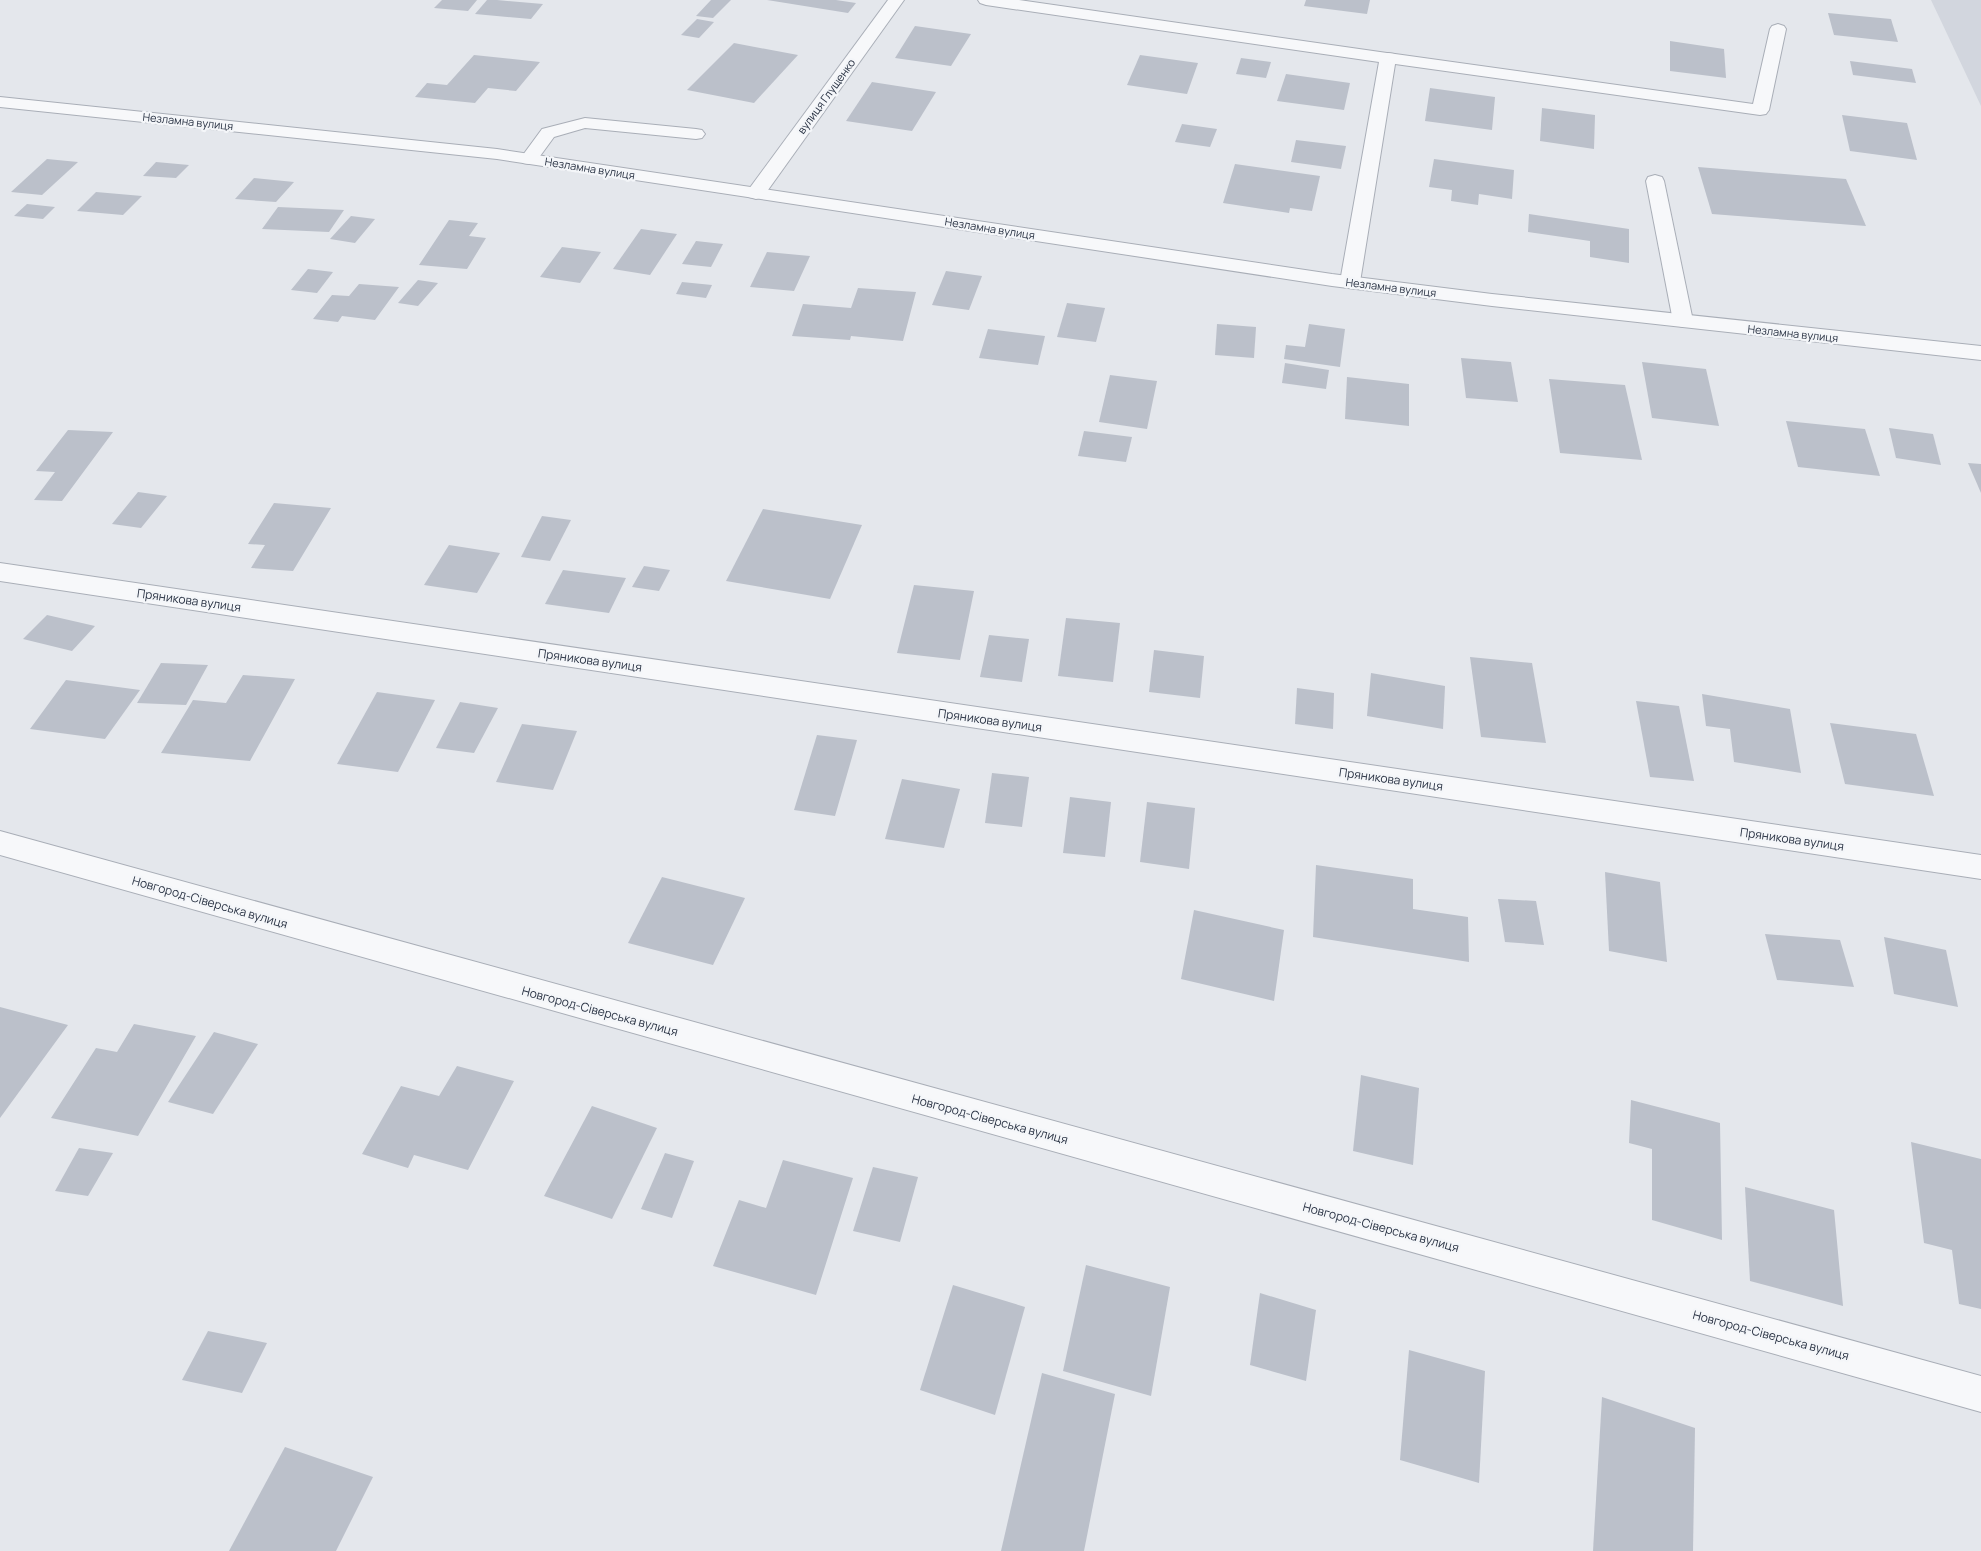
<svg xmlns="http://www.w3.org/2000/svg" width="1981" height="1551" font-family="Manrope,sans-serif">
<rect width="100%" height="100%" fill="#e4e7ec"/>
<polygon fill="#d2d6de" points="1931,0 1981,0 1981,106 1941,21"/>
<g fill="#bbc0ca">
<polygon points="442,0 477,0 468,11 434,8"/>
<polygon points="487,0 497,0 543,4 531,19 475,14"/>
<polygon points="711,0 731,0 713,18 696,16"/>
<polygon points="767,0 836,0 856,3 848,13"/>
<polygon points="1306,0 1370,0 1367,14 1304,6"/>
<polygon points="1828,13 1891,19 1898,42 1834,35"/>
<polygon points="697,19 714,22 699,38 681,35"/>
<polygon points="915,26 971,34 951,66 895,58"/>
<polygon points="1670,41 1724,49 1726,78 1670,71"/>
<polygon points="734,43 798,55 754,103 687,90"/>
<polygon points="474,55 540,62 516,91 488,88 475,103 415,97 427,83 447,85"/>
<polygon points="1140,55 1198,63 1187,94 1127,85"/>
<polygon points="1241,58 1271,62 1266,78 1236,74"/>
<polygon points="1850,61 1912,69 1916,83 1853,75"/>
<polygon points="1286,74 1350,83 1344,110 1277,101"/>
<polygon points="872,82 936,92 912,131 846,121"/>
<polygon points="1430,88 1495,97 1492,130 1425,121"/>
<polygon points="1542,108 1595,115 1594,149 1540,141"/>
<polygon points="1842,115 1907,123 1917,160 1850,151"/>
<polygon points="1182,124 1217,129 1210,147 1175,142"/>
<polygon points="1296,140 1346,146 1341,169 1291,162"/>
<polygon points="47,159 78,162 42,195 11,192"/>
<polygon points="1434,159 1514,170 1512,199 1479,194 1478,205 1451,201 1452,190 1429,187"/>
<polygon points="156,162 189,165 176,178 143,176"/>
<polygon points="1235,164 1320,176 1312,211 1290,208 1289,213 1223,203"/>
<polygon points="1698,167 1846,179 1866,226 1712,214"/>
<polygon points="254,178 294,182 276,202 235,199"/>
<polygon points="96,192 142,196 123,215 77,211"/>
<polygon points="27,204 55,207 43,219 14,216"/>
<polygon points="278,207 344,210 329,232 262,229"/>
<polygon points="1529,214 1629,229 1629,263 1590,257 1590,241 1528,232"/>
<polygon points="351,216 375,219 355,243 330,239"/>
<polygon points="449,220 478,223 469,236 486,238 467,269 419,265"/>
<polygon points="641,229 677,234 650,275 613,269"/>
<polygon points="696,241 723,244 711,267 682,264"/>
<polygon points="562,247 601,252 580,283 540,277"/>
<polygon points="767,252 810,256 794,291 750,287"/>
<polygon points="308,269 333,272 317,293 291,290"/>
<polygon points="946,271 982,276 969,310 932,305"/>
<polygon points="418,280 438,283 418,306 398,303"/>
<polygon points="682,282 712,285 706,298 676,294"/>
<polygon points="359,284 399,287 375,320 342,316 338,322 313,319 332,295 349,296"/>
<polygon points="858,288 916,292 903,341 851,336 850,340 792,336 803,304 851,308"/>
<polygon points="1067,303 1105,308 1096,342 1057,337"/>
<polygon points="1217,324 1256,327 1254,358 1215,355"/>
<polygon points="1309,324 1345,329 1340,367 1284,359 1286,345 1305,347"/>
<polygon points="988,329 1045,336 1038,365 979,358"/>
<polygon points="1461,358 1511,362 1518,402 1466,398"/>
<polygon points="1642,362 1706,369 1719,426 1652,418"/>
<polygon points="1285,363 1329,370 1326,389 1282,383"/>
<polygon points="1110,375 1157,381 1147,429 1099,422"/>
<polygon points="1347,377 1409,384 1409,426 1345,419"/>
<polygon points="1549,379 1625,385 1642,460 1560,453"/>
<polygon points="1786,421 1865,429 1880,476 1798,467"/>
<polygon points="1889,428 1933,434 1941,465 1896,458"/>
<polygon points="68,430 113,432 62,501 34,500 55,472 36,471"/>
<polygon points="1084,431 1132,437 1126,462 1078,456"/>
<polygon points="1968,463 1981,464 1981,493"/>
<polygon points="138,492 167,496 141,528 112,524"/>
<polygon points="274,503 331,508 293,571 251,568 265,545 248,544"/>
<polygon points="763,509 862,525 830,599 726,581"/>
<polygon points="542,516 571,520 550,561 521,557"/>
<polygon points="449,545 500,553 477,593 424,585"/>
<polygon points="644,566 670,570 659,591 632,587"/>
<polygon points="563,570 626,578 609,613 545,604"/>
<polygon points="914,585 974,591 960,660 897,653"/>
<polygon points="47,615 95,626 72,651 23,639"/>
<polygon points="1066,618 1120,623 1113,682 1058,676"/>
<polygon points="989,635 1029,639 1022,682 980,677"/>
<polygon points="1154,650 1204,656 1200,698 1149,692"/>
<polygon points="1470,657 1532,663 1546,743 1481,737"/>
<polygon points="161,663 208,665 186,705 137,703"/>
<polygon points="1371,673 1445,686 1443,729 1367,716"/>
<polygon points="243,675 295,679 250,761 161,753 193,700 226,703"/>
<polygon points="66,680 140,690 105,739 30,729"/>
<polygon points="1297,688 1334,693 1333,729 1295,724"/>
<polygon points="377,692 435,700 398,772 337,764"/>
<polygon points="1702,694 1790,709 1801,773 1734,762 1730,729 1706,726"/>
<polygon points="1636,701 1679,706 1694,781 1650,777"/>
<polygon points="460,702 498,708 474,753 436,748"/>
<polygon points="1830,723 1916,734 1934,796 1845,784"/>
<polygon points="522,724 577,731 553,790 496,782"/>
<polygon points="817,735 857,740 835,816 794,810"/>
<polygon points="992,773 1029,777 1022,827 985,823"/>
<polygon points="902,779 960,789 944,848 885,839"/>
<polygon points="1070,797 1111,802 1105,857 1063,853"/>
<polygon points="1147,802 1195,808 1189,869 1140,862"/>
<polygon points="1316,865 1413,879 1413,909 1468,917 1469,962 1313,937"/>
<polygon points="1605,872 1660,882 1667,962 1609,951"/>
<polygon points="662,877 745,898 713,965 628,943"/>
<polygon points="1498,899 1536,901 1544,945 1505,942"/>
<polygon points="1194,910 1284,930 1274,1001 1181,979"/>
<polygon points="1765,934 1840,940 1854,987 1777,980"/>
<polygon points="1884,937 1946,950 1958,1007 1894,994"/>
<polygon points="0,1007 68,1025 0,1118"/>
<polygon points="134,1024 196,1036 138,1136 51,1118 96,1048 117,1052"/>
<polygon points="214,1032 258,1044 213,1114 168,1102"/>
<polygon points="457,1066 514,1081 468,1170 414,1155 408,1168 362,1154 401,1086 439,1096"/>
<polygon points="1361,1075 1419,1088 1413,1165 1353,1151"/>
<polygon points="1631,1100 1720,1123 1722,1240 1652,1220 1652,1149 1629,1143"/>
<polygon points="592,1106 657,1128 612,1219 544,1196"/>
<polygon points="1911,1142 1981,1159 1981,1309 1959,1304 1952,1250 1924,1243"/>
<polygon points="79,1148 113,1153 88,1196 55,1191"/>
<polygon points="665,1153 694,1161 672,1218 641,1209"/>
<polygon points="783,1160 853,1178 816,1295 713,1266 739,1200 766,1208"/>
<polygon points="873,1167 918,1177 900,1242 853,1231"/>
<polygon points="1745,1187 1834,1210 1843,1306 1750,1281"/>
<polygon points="1086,1265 1170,1287 1151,1396 1063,1371"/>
<polygon points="953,1285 1025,1307 995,1415 920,1390"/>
<polygon points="1260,1293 1316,1310 1306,1381 1250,1365"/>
<polygon points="208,1331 267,1343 242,1393 182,1380"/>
<polygon points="1409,1350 1485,1371 1479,1483 1400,1460"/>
<polygon points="1042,1373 1115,1394 1084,1551 1001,1551"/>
<polygon points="1602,1397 1695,1428 1693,1551 1593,1551"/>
<polygon points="285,1447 373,1477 336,1551 229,1551"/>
</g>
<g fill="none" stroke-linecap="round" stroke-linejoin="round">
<defs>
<g id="service">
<polygon points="1778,24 1784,26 1786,29 1769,110 1766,114 1760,115 1388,63 1382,62 1380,58 1382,54 1388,53 1753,104 1770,29 1772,26"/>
<polygon points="585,118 696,129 702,130 705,134 702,138 696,139 585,128 554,137 535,163 529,164 523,163 520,159 542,129"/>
<polygon points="1655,175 1662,177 1664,181 1693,321 1690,325 1683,327 1676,325 1673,321 1646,181 1648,177"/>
</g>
<g id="minor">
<polygon points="888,0 904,0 763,197 756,199 749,197 747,193 749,189"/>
<polygon points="978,0 1019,0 1394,54 1396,58 1360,282 1357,286 1350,288 1343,286 1340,282 1379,62 986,5 980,3"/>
<polygon points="0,563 1981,855 1981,879 0,581"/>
<polygon points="0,831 1981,1376 1981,1412 0,855"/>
</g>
<polygon id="tertiary" points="0,97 497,149 1332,274 1492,294 1981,346 1981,360 1492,306 1332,286 497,159 0,107"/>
</defs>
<use href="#service" stroke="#a9aeb7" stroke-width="2"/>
<use href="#minor" stroke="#a9aeb7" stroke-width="2"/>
<use href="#tertiary" stroke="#a9aeb7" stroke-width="2"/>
<use href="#service" fill="#f7f8fa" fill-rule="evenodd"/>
<use href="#minor" fill="#f7f8fa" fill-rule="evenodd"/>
<use href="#tertiary" fill="#f7f8fa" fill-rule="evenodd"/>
</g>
<g text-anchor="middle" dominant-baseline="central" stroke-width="4.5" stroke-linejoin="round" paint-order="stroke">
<g font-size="11" fill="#2b3445" stroke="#f4f6f9">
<text transform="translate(826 96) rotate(-54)">вулиця Глущенко</text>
<text transform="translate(188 121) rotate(6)">Незламна вулиця</text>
<text transform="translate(590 168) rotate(9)">Незламна вулиця</text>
<text transform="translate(990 228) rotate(9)">Незламна вулиця</text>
<text transform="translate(1391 287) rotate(7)">Незламна вулиця</text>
<text transform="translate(1793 333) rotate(6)">Незламна вулиця</text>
</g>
<g font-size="12" fill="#2b3445" stroke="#f4f6f9">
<text transform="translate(189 600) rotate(8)">Пряникова вулиця</text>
<text transform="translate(590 660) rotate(8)">Пряникова вулиця</text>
<text transform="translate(990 720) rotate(8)">Пряникова вулиця</text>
<text transform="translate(1391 779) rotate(8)">Пряникова вулиця</text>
<text transform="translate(1792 839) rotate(8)">Пряникова вулиця</text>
<text transform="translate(210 902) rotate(16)">Новгород-Сіверська вулиця</text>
<text transform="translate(600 1011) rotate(15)">Новгород-Сіверська вулиця</text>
<text transform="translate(990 1119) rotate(15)">Новгород-Сіверська вулиця</text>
<text transform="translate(1381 1227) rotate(15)">Новгород-Сіверська вулиця</text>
<text transform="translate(1771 1335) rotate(15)">Новгород-Сіверська вулиця</text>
</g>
</g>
</svg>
